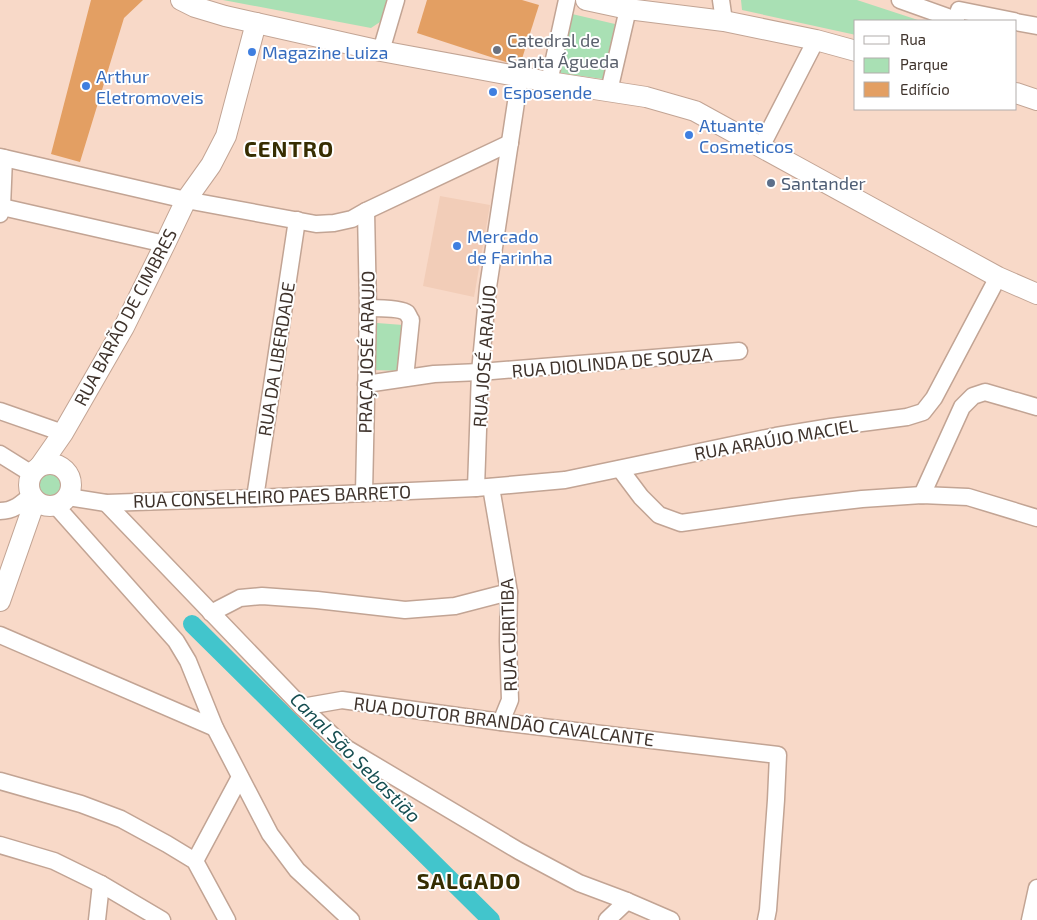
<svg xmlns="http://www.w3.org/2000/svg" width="1037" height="920" font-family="'Exo 2',sans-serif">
<rect width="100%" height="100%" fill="#f8d9c8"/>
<polygon fill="#f2cdb8" points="440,196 490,205 474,297 423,286"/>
<g fill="#a9e0b4">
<polygon points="223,0 387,0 383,20 371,28"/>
<polygon points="741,0 857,0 921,21 856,21 856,35 742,10"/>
<polygon points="572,14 615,24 603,79 560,73"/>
<polygon points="377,323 403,325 402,371 374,370"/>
<path d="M41,472l11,1 8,6c2,13 1,16 -9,23l-12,-4 -6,-13z"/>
</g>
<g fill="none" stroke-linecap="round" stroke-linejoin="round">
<polyline stroke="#42c5cc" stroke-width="18" points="192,624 491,920"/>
</g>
<g fill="#e39f63">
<polygon points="91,0 143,0 124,18 80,162 51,154"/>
<polygon points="427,0 522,0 539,5 520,65 506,62 417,33"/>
</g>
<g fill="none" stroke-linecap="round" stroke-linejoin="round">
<defs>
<g id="minor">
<polyline points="721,0 724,21"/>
<polyline points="900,0 956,20"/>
<polyline points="959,10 1014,21"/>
<polyline points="1016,22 1037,26"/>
<polyline points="381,51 396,0"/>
<polyline points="549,82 567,0"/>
<polyline points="609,91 628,9"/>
<polyline points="761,147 816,40"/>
<polyline points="0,157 186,200 316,224 334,223 352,219 366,211 510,143"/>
<polyline points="2,207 165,244"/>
<polyline points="0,214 2,207 4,158"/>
<path d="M368,308c9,0 33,0 39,5 1,1 3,6 4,7l-6,58"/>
<polyline points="366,384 434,374 480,372 739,351"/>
<polyline points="0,411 63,433"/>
<polyline points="0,454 32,474"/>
<polyline points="620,469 641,497 659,515 681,523 793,507 862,499 922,495 968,497 1037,518"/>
<polyline points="491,487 509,592 508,641 510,700 501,722"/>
<polyline points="476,488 480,372 488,287 520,76"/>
<polyline points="364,493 368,308 366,211"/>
<polyline points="922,495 962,407 973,396 985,392 1037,407"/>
<polyline points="68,497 106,503 255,498 476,488 565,480 776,436 831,427 907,417 923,412 934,398 998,277"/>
<polyline points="255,498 297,220"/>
<polyline points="106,503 302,707 342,700 501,722 778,755 776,800 768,910 766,920"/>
<polyline points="56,506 176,641 188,661 215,728 270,834 297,870 351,920"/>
<path d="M0,511c13,0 22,-7 31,-16"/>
<polyline points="211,613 240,598 262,596 317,600 405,610 455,606 509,592"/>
<polyline points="0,635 215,728"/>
<polyline points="302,707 346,748 519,851 579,883 627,901 671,920"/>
<polyline points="0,781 81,804 121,819 167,844 195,861 227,920"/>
<polyline points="0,845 54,861 101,884 162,920"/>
<polyline points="195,861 240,777"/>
<polyline points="97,920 101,884"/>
<polyline points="607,920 627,901"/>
<polyline points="1030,920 1037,888"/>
</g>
<g id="major">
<polyline points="181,0 195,7 225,16 381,51 549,82 646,97 695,111 998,277 1037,294"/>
<polyline points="586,0 628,9 724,21 816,40 856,51"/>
<polyline points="1016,93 1037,100"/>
<circle cx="50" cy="485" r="21"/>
<polyline points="40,466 63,433 124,327 165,244 186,200 211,165 226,136 256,23"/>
<polyline points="0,601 35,501"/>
</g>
</defs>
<use href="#minor" stroke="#c2a494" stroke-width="19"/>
<use href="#major" stroke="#c2a494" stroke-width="22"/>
<use href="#minor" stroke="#fff" stroke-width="16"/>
<use href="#major" stroke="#fff" stroke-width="20"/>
</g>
<circle fill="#6b7280" stroke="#fff" stroke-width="2" cx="497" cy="50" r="5"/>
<g fill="#3f7fe0" stroke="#fff" stroke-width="2">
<circle cx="252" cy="52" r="5"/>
<circle cx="86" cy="86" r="5"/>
<circle cx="493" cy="92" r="5"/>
<circle cx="689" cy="135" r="5"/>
<circle cx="457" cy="246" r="5"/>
</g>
<circle fill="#5c6f8a" stroke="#fff" stroke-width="2" cx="771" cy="183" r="5"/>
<g text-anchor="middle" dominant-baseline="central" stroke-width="4" stroke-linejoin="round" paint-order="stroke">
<g font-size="18" fill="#5b616d" stroke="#fff" text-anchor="start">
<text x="507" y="40">Catedral de<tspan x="507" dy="21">Santa Águeda</tspan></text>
</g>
<g font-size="18" fill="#366cbe" stroke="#fff" text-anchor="start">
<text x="262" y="52">Magazine Luiza</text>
<text x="96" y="76">Arthur<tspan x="96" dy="21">Eletromoveis</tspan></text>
<text x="503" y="92">Esposende</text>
<text x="699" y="125">Atuante<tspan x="699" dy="21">Cosmeticos</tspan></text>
<text x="467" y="236">Mercado<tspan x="467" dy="21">de Farinha</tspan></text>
</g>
<g font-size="18" fill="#4e5e75" stroke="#fff" text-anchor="start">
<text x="781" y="183">Santander</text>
</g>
<g font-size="18" fill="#3f332c" stroke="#fff">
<text transform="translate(125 317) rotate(-62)">RUA BARÃO DE CIMBRES</text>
<text transform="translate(366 352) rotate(-89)">PRAÇA JOSÉ ARAUJO</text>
<text transform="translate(484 356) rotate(-86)">RUA JOSÉ ARAÚJO</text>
<text transform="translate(276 359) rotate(-81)">RUA DA LIBERDADE</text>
<text transform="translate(612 362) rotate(-5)">RUA DIOLINDA DE SOUZA</text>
<text transform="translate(776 439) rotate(-10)">RUA ARAÚJO MACIEL</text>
<text transform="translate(272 496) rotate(-2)">RUA CONSELHEIRO PAES BARRETO</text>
<text transform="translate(508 635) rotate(-92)">RUA CURITIBA</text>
<text transform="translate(504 721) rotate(7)">RUA DOUTOR BRANDÃO CAVALCANTE</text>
</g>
<g font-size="19" font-style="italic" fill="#164e51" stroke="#fff">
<text transform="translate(356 757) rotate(45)">Canal São Sebastião</text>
</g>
<g font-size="22" font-weight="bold" letter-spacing="1" fill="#362d01" stroke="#fff">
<text x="289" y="148">CENTRO</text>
<text x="469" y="880">SALGADO</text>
</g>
</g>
<rect x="854" y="20" width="162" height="90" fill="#ffffff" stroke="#b2adab"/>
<rect x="864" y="36" width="25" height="8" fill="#ffffff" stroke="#b2adab"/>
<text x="900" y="45" font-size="15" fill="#3f332c">Rua</text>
<rect x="864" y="58" width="25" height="15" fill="#a9e0b4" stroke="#b2adab"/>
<text x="900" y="70" font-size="15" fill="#3f332c">Parque</text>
<rect x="864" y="82" width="25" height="15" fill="#e39f63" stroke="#b2adab"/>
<text x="900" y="95" font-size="15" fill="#3f332c">Edifício</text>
</svg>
